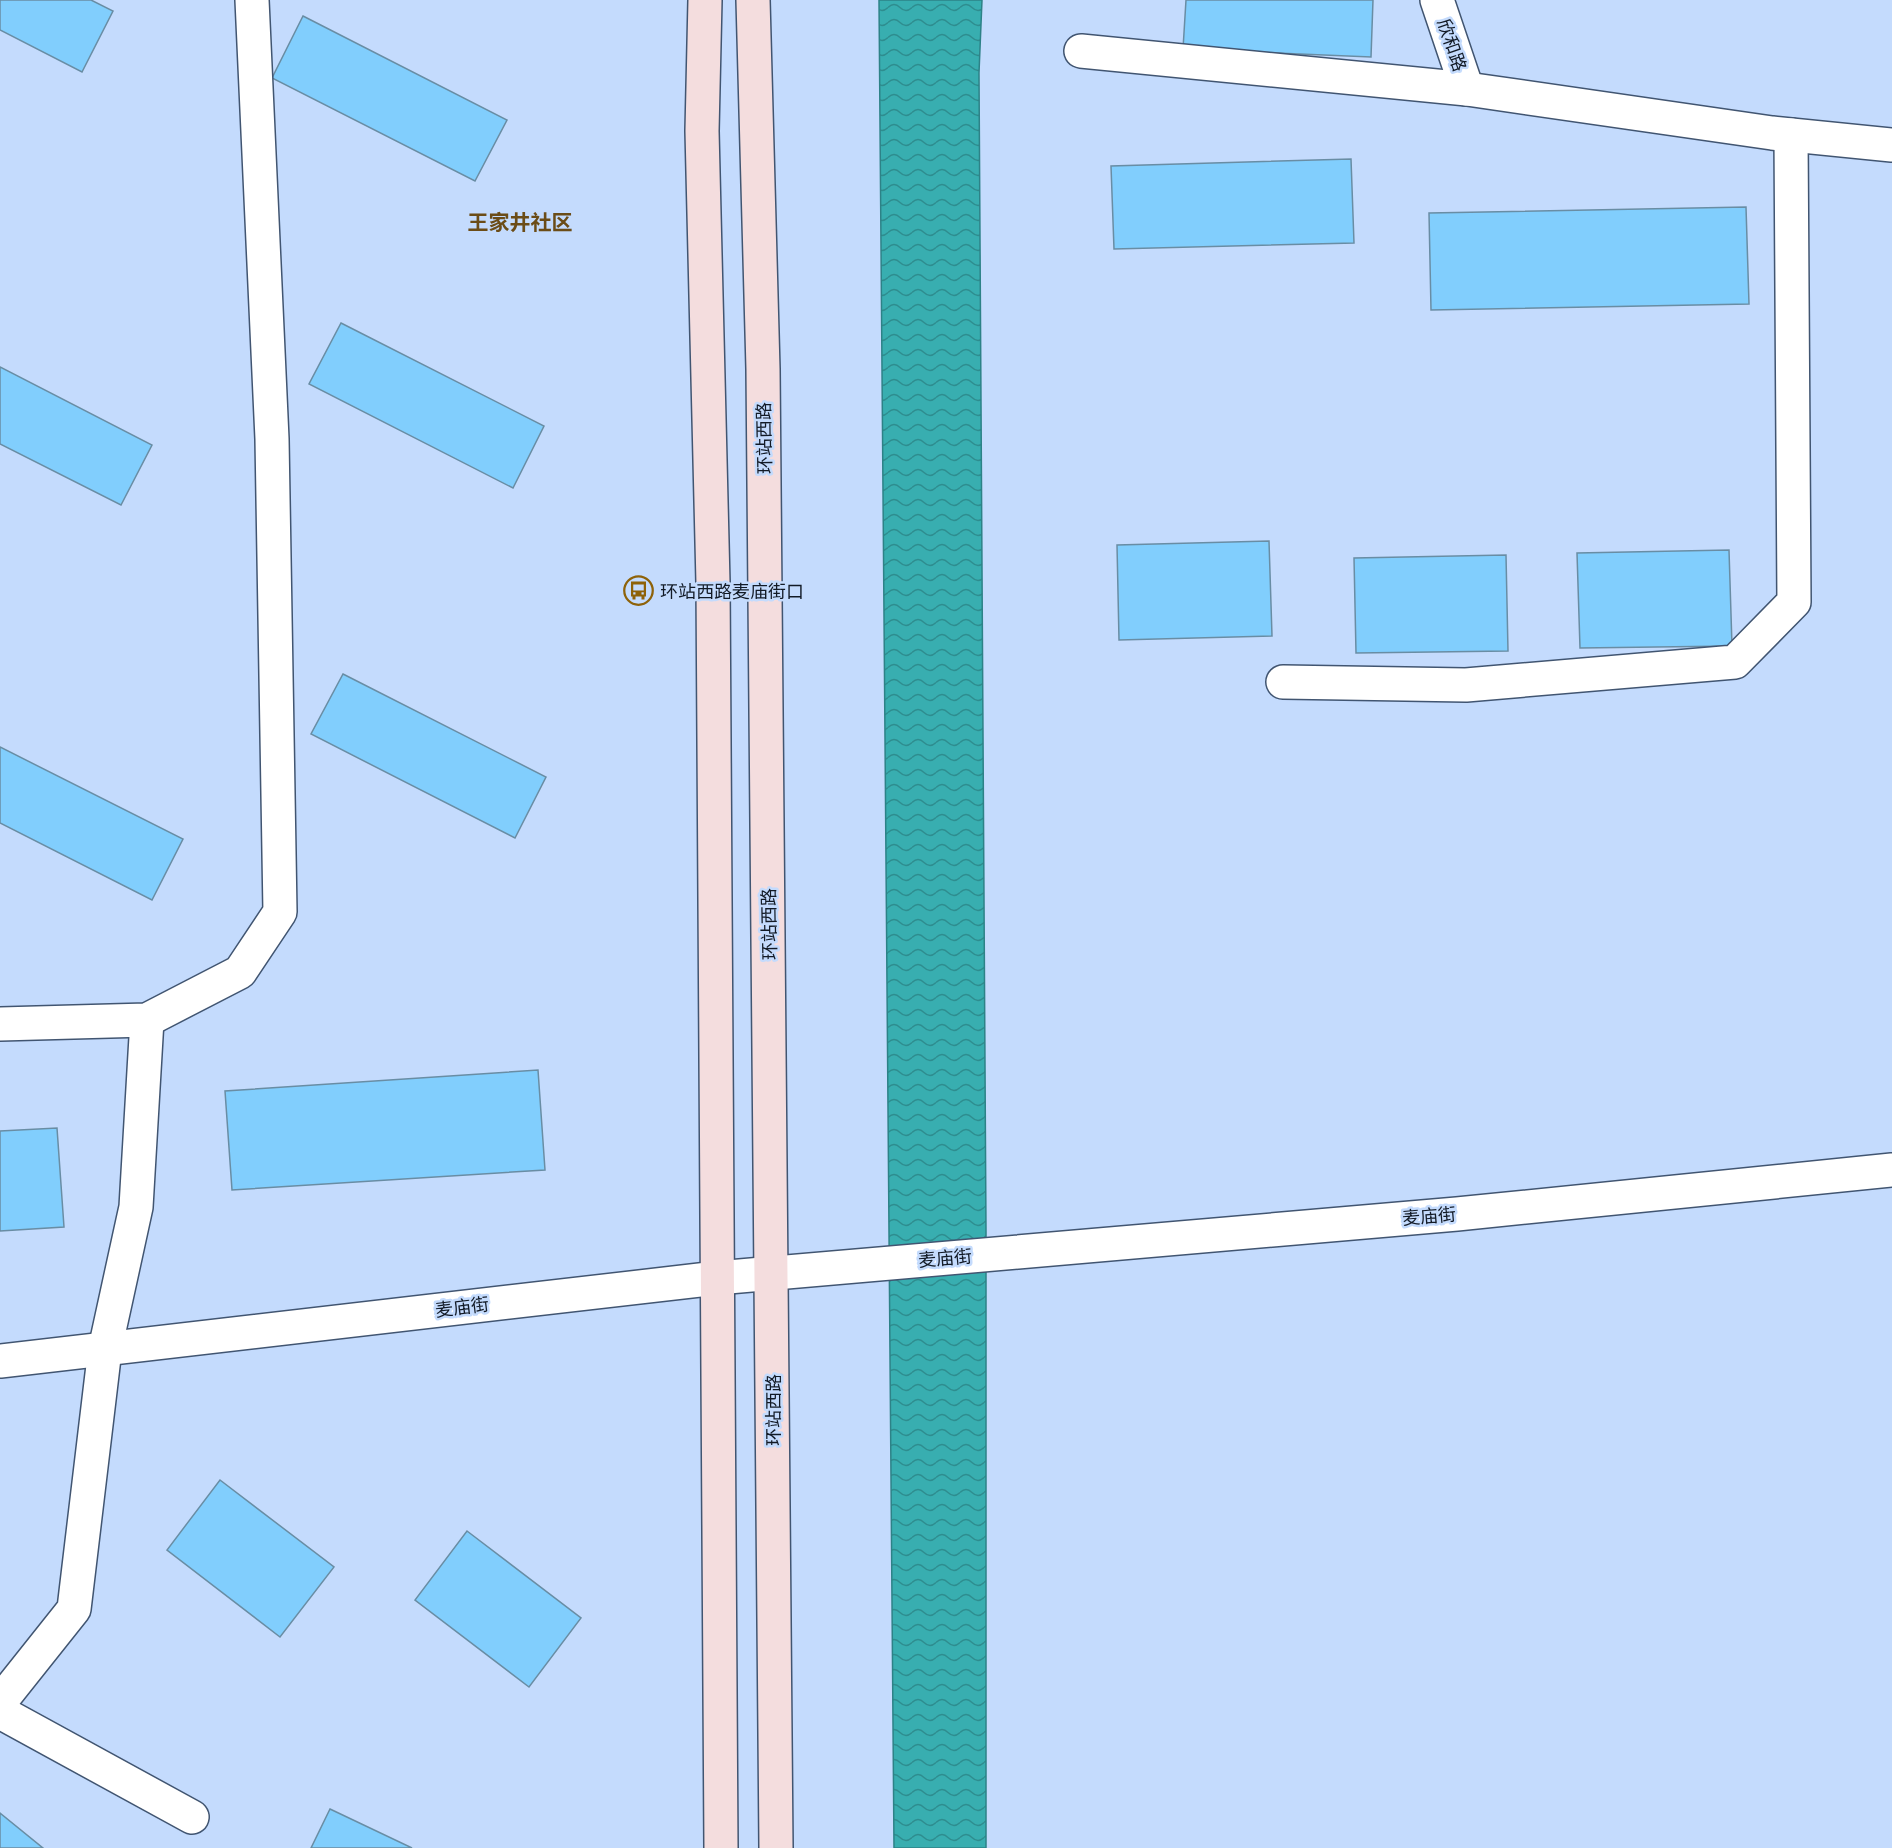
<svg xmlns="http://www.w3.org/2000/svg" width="1892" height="1848" font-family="Quicksand,'Noto Sans SC',sans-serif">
<defs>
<pattern id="water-waves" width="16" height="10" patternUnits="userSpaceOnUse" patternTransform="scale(1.5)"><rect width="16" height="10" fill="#38aeb0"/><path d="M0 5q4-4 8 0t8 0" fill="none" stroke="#2e8d8f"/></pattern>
</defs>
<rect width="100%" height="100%" fill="#c4dbfd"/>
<polygon fill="url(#water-waves)" stroke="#2d8287" stroke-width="1.5" points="879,0 982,0 979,73 986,1231 986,1848 894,1848"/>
<g fill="#81cefd" stroke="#698da4" stroke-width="1.5">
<polygon points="0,0 91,0 113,11 82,72 0,30"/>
<polygon points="1186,0 1373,0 1371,57 1183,49"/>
<polygon points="303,16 507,120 475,181 272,78"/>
<polygon points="1351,159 1354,243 1114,249 1111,166"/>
<polygon points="1746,207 1749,304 1431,310 1429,213"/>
<polygon points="341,323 544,426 513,488 309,384"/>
<polygon points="0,367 152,445 121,505 0,444"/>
<polygon points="1269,541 1272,636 1119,640 1117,545"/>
<polygon points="1729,550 1732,646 1580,648 1577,553"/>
<polygon points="1506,555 1508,651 1356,653 1354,558"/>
<polygon points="343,674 546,777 515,838 311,734"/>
<polygon points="0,747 183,839 152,900 0,823"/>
<polygon points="538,1070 545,1170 232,1190 225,1091"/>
<polygon points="57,1128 64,1227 0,1231 0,1131"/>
<polygon points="220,1480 334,1567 280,1637 167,1550"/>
<polygon points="467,1531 581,1618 529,1687 415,1600"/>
<polygon points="330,1809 412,1848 311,1848"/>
<polygon points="0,1813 43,1848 0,1848"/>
</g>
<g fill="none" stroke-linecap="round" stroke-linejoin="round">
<defs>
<g id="minor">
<polyline points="1437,0 1467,89"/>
<polyline points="1081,51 1467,89 1772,133 1892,145"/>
<polyline points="1283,682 1466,685 1735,662 1794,602 1791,135"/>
<polyline points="0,1024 147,1020 240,972 280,912 272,439 252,0"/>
<polyline points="0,1702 74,1609 105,1349 136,1207 147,1020"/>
<polyline points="0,1712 192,1817"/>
</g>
<polyline id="tertiary" points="0,1361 717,1278 1457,1214 1892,1170"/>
<g id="secondary">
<polyline points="705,0 702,131 713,583 721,1848"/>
<polyline points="753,0 763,369 776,1848"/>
</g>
</defs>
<use href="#minor" stroke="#415571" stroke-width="36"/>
<use href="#tertiary" stroke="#415571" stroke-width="36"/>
<use href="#secondary" stroke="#415571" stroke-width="36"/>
<use href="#minor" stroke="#fff" stroke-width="33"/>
<use href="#tertiary" stroke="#fff" stroke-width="33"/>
<use href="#secondary" stroke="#f4ddde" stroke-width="33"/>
</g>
<defs>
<symbol id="bus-ring" viewBox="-11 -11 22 22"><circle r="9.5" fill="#c4dbfd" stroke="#8e6209" stroke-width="1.5"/><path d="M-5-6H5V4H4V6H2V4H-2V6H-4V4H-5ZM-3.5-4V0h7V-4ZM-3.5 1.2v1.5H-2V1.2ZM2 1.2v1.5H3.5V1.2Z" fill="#8e6209"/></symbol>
</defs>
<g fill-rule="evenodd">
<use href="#bus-ring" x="622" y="574" width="33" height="33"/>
</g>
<g text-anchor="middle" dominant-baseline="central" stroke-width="5" stroke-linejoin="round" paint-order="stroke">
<g font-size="18" fill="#121a26" stroke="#c4dbfd">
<text transform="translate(1452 45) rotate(71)">欣和路</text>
<text transform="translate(764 438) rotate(-91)">环站西路</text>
<text transform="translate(769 924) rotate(-91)">环站西路</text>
<text transform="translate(1429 1216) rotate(-5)">麦庙街</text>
<text transform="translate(945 1258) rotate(-5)">麦庙街</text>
<text transform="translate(462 1307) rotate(-7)">麦庙街</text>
<text transform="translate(773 1410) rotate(-90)">环站西路</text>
</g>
<g font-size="18" fill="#121a26" stroke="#c4dbfd" text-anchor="start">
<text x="660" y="591">环站西路麦庙街口</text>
</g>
<g font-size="21" font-weight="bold" fill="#6b4c17" stroke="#c4dbfd">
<text x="520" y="222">王家井社区</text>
</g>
</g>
</svg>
